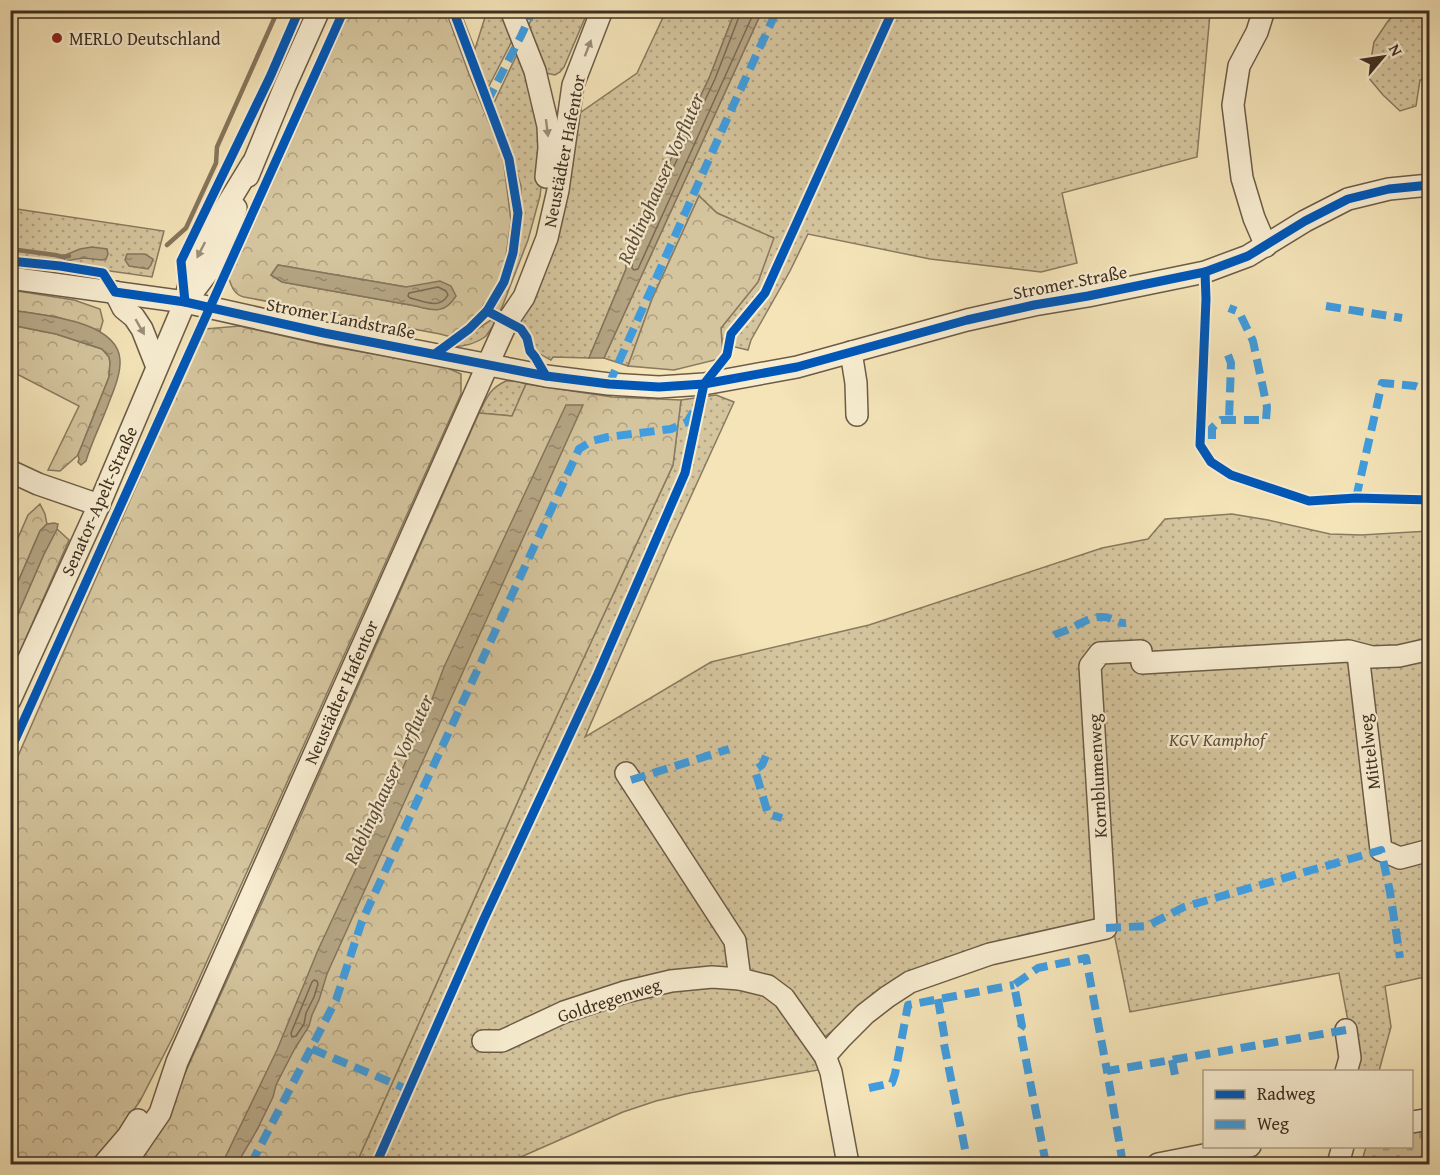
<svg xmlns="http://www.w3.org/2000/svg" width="1440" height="1175" font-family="'Gentium Book Plus',serif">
<defs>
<pattern id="grass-dots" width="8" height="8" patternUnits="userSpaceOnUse" patternTransform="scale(1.5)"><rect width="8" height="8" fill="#d5c59e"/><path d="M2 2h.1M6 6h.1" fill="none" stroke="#aea080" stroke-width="1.8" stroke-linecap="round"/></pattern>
<pattern id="forest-crowns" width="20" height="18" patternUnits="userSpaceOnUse" patternTransform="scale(1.5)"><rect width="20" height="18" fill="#d5c59e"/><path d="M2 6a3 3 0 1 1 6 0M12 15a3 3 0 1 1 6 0" fill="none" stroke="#aea080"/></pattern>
<pattern id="cemetery-stones" width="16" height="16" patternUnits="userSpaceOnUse" patternTransform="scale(1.5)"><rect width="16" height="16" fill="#d5c59e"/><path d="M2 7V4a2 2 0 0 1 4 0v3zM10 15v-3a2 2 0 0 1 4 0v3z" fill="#aea080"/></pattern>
<pattern id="water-ripples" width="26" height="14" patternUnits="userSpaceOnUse" patternTransform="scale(1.5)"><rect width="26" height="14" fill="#b6a685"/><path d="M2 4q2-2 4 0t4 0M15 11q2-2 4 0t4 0" fill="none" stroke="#95886c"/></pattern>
</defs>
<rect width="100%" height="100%" fill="#f4e4b8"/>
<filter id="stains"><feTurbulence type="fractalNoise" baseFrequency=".00333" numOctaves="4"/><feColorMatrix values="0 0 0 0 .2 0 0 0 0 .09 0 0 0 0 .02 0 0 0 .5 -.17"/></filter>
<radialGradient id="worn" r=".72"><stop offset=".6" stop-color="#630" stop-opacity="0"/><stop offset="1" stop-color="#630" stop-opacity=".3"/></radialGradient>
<g fill="url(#grass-dots)" stroke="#8a7a60" stroke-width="1.5">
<polygon points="1183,10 1210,14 1197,157 1062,193 1077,263 1041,272 930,259 808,234 790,271 751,340 748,350 731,346 723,358 721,328 758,282 773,238 717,213 699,196 652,299 628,366 604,358 762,11"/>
<polygon points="457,11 460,11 475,49 487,11 499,11 508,19 514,37 488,88"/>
<polygon points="535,11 588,11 564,67 560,72 555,75 546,73 527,29"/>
<path d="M666,11h69l-25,65 -68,145 -16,30v18l-37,89 -36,-1 -2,3c-7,-4 -16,-7 -20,-15 -5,-10 0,-14 -12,-21l21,-46 37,-163 60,-42z"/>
<polygon points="1398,11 1430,11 1429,80 1420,80 1416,106 1400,111 1383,95 1368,77 1374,42 1388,21"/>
<polygon points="519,50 535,91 543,168 540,196 528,240 499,315 496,311 495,305 501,298 509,283 520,245 521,186 512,155 492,107"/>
<polygon points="10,208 164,231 152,277 11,257"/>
<path d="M491,320l4,3c-3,4 -6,9 -9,13 -9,7 -24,12 -35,10z"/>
<path d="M506,381h11l9,3 -14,32 -33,-3c8,-16 10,-24 27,-32z"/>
<polygon points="716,395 734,402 671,540 585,737 711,662 869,625 1102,548 1148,539 1165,519 1232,514 1268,520 1330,534 1361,535 1429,531 1429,976 1385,986 1391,1027 1379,1071 1351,1071 1353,1048 1339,973 1130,1012 1112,923 891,987 823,1038 824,1069 690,1093 656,1101 623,1112 505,1164 356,1164 536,761 673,465 681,400"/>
</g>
<g fill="url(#forest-crowns)" stroke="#8a7a60" stroke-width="1.5" fill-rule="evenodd">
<path d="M350,11h96l23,63 34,83 8,64 -7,49 -12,24 -19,26 -22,17 -11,-3 -196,-37c-9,-2 -12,-9 -15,-18zM278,265l128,22 23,22 -13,-3 -134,-24 -11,-7z"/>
<polygon points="699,196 717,213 774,238 758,282 721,328 723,358 674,370 628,366 652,299"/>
<polygon points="11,290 74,300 100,309 103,321 100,331 57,317 11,310"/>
<polygon points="10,325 56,334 102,349 109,357 110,362 109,377 78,455 60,471 48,470 79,406 11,371"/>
<polygon points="240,326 328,346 443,366 461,374 461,394 173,1037 140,1101 110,1143 91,1164 11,1164 11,772 205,329"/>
<polygon points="526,384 612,397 681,400 673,465 536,761 356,1164 132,1164 167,1113 280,863 479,413 512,416"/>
<polygon points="40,504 45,514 47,524 40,531 11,598 11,554 28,515"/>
<polygon points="57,529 69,540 11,672 11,630 44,554"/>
</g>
<polygon fill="url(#cemetery-stones)" stroke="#8a7a60" stroke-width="1.5" points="1429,1130 1429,1164 1361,1164 1366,1147 1412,1146 1412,1133"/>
<g fill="url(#water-ripples)" stroke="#86765d" stroke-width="1.5">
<polygon points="735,11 762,11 604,358 589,358 626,269 626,251 642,221 710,76"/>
<polygon points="92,247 107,249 108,254 106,259 102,260 83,258 65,261 63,256 80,249"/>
<polygon points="127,254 145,254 153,259 151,265 148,269 129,266 125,260"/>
<path d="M278,265l128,22 34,-6 11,5 5,10c-11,18 -22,15 -40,10l-134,-24 -11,-7z"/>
<path d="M11,310c29,5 107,10 109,50 1,14 -7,32 -12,45 -7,19 -16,36 -22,56l-5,4 -3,-3 1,-3 -1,-4 31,-78 1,-15 -1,-5 -7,-8 -46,-15 -45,-9z"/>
<polygon points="566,405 583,405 327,974 319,1000 312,1015 309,1026 294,1050 276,1085 273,1097 257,1130 237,1164 222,1164 277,1050 318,950 402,770 428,710 444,667"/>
<polygon points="54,523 58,524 57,529 44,554 11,630 11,598 40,531 47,524"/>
</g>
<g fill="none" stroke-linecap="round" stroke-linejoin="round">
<g stroke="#7a6a53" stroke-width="1.5">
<polyline points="740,10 740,14 715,79 633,253 632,268 634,270 638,269 755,10"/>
<path d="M438,287l8,4 2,4c-8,15 -25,6 -38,3l-2,-2 1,-3z"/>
<polygon points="314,980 317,981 318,984 314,997 306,1013 304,1024 296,1036 292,1037 291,1033 312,982"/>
</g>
<g stroke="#86765d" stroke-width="4.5">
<polyline points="167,245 186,228 216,163 217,147 278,10"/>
<polyline points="10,249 55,255 63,257 69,256"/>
</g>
<defs>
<g id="minor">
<polyline points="511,10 535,71 548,126 549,148 546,177"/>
<polyline points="1264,10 1257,32 1239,66 1233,105 1242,178 1254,218 1266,246"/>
<polyline points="248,176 285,86 319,10"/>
<polyline points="10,278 185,302 324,333 546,376 609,384 659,387 704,384 797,367 967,320 1034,305 1088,296 1205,272 1248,256 1305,221 1348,199 1389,189 1430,185"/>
<polyline points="115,292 123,308 134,317 142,329 157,367"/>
<polyline points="189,297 208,272 227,234 236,208"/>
<polyline points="851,352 856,383 857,415"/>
<polyline points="10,471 38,484 99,505"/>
<polyline points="1358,654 1381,850 1400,858 1430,850"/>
<polyline points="10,700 99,505 185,302 193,266 213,228 252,164"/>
<polyline points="626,773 735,941 740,979"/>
<polyline points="483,1041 502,1041 564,1012 625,992 671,981 712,977 740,979 768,986 784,998 825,1056 831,1072 848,1164"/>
<polyline points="825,1056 841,1038 865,1014 887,997 910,982 990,954 1106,928 1090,666 1100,653 1141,651 1142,663 1349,651 1372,657 1399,656 1430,649"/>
<polyline points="1346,1072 1350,1058 1346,1030"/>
<polyline points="1412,1122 1430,1119"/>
<polyline points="104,1164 128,1136 138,1120"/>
<polyline points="125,1164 160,1113 177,1062 488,364 507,322 524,297 547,238 558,190 573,85 602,10"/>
<polyline points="1158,1164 1250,1146"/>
<polyline points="1338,1164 1343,1146"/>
</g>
</defs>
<use href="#minor" stroke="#6c5c47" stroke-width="24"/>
<use href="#minor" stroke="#f8edd1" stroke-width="21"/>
<g stroke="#3f9de0" stroke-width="8" stroke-dasharray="15 8" stroke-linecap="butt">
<polyline points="487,102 521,36 533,10"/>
<polyline points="1326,306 1402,318"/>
<polyline points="1228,355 1231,363 1229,420"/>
<polyline points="609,384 727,119 777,10"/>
<polyline points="1212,439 1212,428 1221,420 1266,420 1267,407 1253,341 1239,312 1229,308"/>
<polyline points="1356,498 1382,383 1415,386 1420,388"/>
<path d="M1054,635c4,-2 9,-3 13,-5 12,-5 23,-14 36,-13 9,0 15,7 23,6"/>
<polyline points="766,756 762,765 755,770 768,814 782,818"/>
<polyline points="631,780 729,749"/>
<polyline points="1106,928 1147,926 1184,907 1381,850 1390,892 1400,958"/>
<polyline points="938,999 945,1040 944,1044 968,1164"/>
<polyline points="312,1049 409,1090"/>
<polyline points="1172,1060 1175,1075"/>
<polyline points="869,1088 892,1083 895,1074 908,1005 1014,985"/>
<polyline points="641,1161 642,1164"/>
<polyline points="251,1164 336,1000 362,921 579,449 592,441 608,437 671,429 687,422 695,409"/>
<polyline points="1046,1164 1020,1029 1022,1026 1014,985 1038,968 1086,958 1107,1071"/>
<polyline points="1123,1164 1107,1071 1346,1030"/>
</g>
<defs>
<g id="cycleway">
<polyline points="10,261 60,266 103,273 115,292 185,302 324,333 546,376 609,384 659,387 704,384 797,367 967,320 1034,305 1088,296 1205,272 1248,256 1305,221 1348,199 1389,189 1430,185"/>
<polyline points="1205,272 1206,299 1200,445 1211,462 1231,475 1309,501 1356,498 1430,500"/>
<polyline points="185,302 181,261 270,77 299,10"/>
<polyline points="487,311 521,329 527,338 530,351 535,357 546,376"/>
<polyline points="435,354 469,329 487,311 504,282 513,253 518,213 509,159 453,10"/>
<polyline points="10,751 344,10"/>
<polyline points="376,1164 483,921 597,676 685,473 704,384 727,355 731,334 765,293 893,10"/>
</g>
</defs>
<use href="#cycleway" stroke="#f8edd1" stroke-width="13"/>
<use href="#cycleway" stroke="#0057b8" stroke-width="9"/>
</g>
<defs><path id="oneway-solid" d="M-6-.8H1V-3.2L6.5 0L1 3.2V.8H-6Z" transform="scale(1.5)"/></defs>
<g fill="#9b8e79">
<use href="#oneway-solid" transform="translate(588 48) rotate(-69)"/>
<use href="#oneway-solid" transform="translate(547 128) rotate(83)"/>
<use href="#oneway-solid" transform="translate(201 250) rotate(117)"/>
<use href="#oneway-solid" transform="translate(140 327) rotate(60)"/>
</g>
<circle fill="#8f2418" stroke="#f8edd1" stroke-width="2" cx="57" cy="38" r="6"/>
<g text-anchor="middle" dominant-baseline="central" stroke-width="4.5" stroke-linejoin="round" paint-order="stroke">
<g font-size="18" fill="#3e2f21" stroke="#f8edd1" text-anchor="start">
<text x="69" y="38">MERLO Deutschland</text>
</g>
<g font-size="18" fill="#3e2f21" stroke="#f8edd1">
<text transform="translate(564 151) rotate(-79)">Neustädter Hafentor</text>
<text transform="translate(1070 282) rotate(-11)">Stromer Straße</text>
<text transform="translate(341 318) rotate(11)">Stromer Landstraße</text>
<text transform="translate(99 501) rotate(-66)">Senator-Apelt-Straße</text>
<text transform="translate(341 692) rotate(-66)">Neustädter Hafentor</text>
<text transform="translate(1369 752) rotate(-97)">Mittelweg</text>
<text transform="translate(1097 776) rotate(-93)">Kornblumenweg</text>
<text transform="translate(609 1000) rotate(-18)">Goldregenweg</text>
</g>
<g font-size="18" font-style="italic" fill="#5c4d3a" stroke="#f8edd1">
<text x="1217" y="739">KGV Kamphof</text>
</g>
<g font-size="20" font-style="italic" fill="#5c4d3a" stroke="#f8edd1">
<text transform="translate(660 178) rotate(-66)">Rablinghauser Vorfluter</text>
<text transform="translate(388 779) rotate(-65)">Rablinghauser Vorfluter</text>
</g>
</g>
<rect width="1440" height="1175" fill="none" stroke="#f4e4b8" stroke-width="36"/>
<rect x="12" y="12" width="1416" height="1151" fill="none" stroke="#3e2f21" stroke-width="3"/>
<rect x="18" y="18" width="1404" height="1139" fill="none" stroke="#3e2f21" stroke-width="1.5"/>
<rect x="1203" y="1070" width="210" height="78" fill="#f8edd1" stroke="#aea18b" stroke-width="1.5"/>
<rect x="1215" y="1090" width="30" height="9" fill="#0057b8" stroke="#aea18b" stroke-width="1.5"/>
<text x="1257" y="1100" font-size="18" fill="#3e2f21">Radweg</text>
<rect x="1215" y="1120" width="30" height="9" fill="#3f9de0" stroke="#aea18b" stroke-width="1.5"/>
<text x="1257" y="1130" font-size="18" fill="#3e2f21">Weg</text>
<g transform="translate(1383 57) rotate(61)" stroke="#f8edd1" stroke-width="4.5" paint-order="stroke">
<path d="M0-4.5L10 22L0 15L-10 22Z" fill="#3e2f21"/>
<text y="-9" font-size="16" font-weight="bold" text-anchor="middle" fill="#3e2f21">N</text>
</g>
<rect width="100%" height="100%" filter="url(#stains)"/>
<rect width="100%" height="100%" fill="url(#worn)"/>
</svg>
